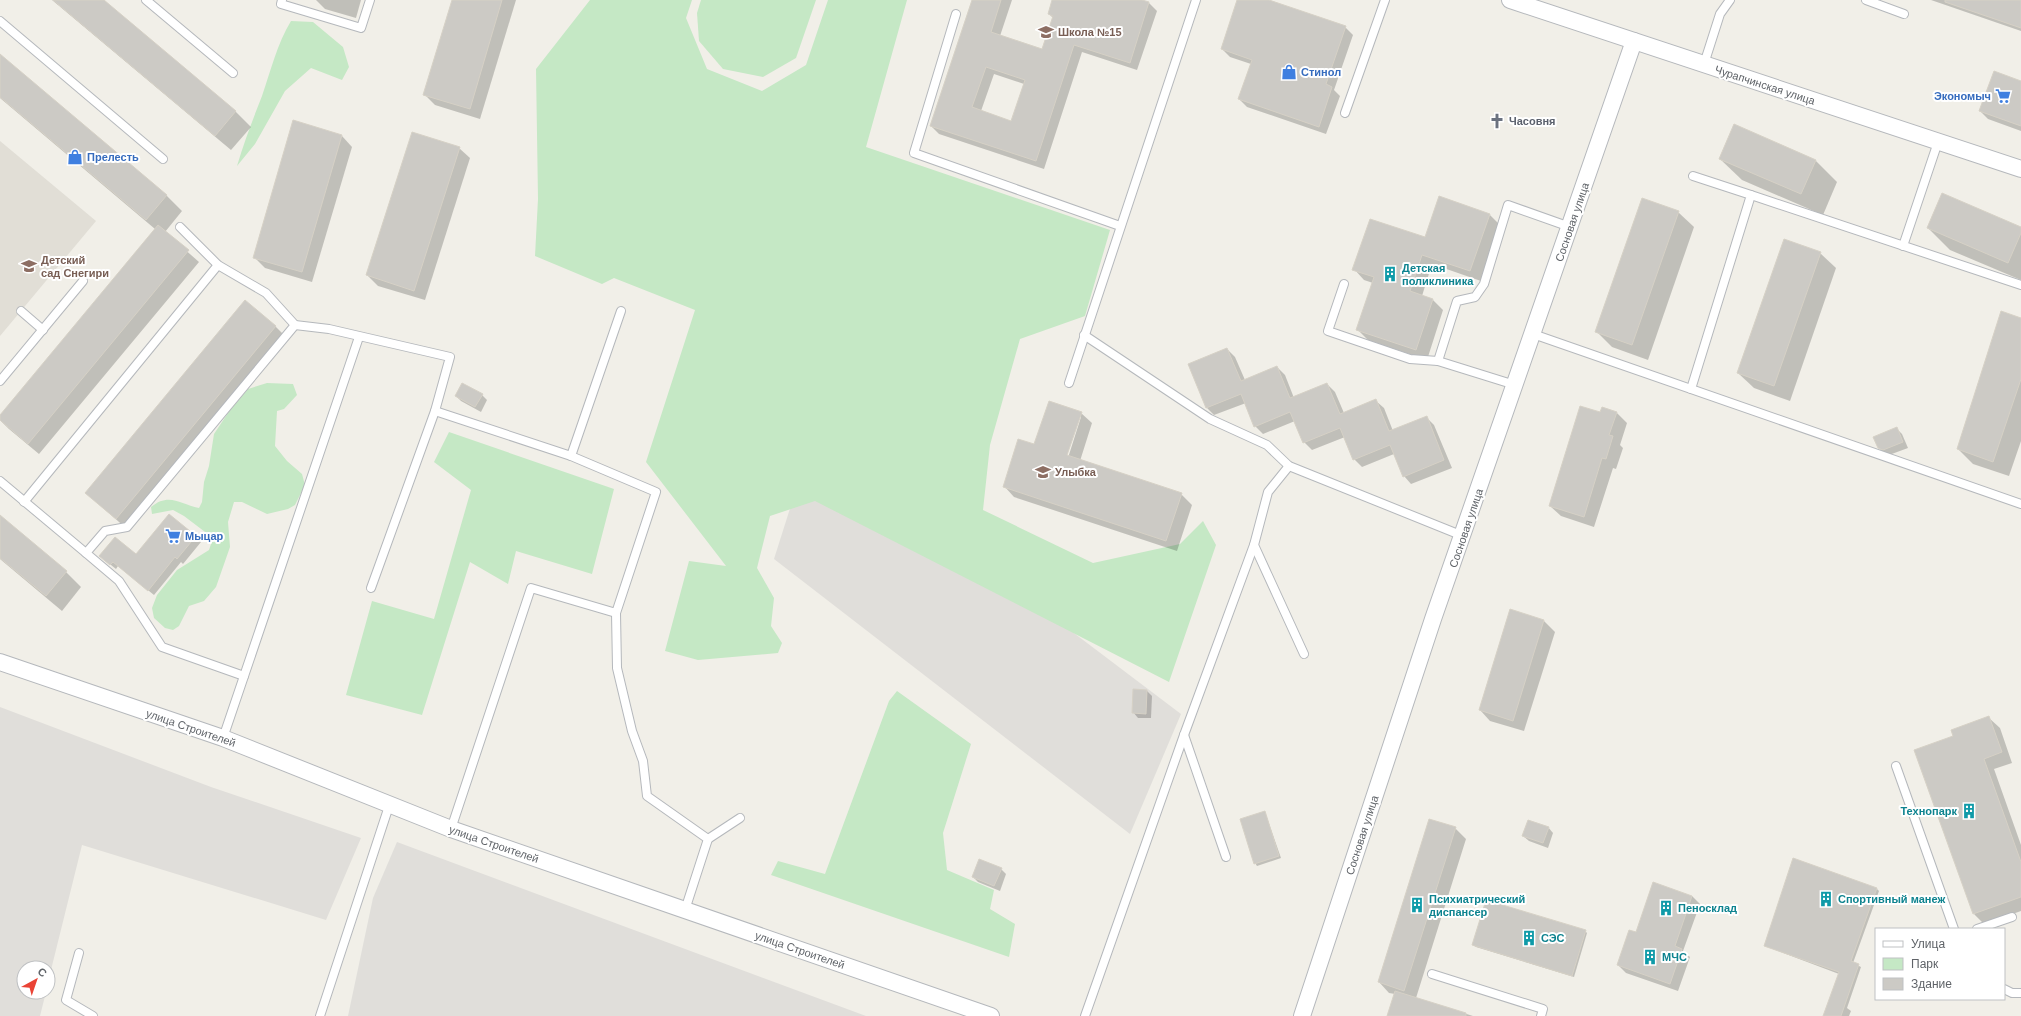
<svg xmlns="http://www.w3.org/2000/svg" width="2021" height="1016" font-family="Arial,sans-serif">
<rect width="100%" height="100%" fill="#f1efe8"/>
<g fill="#e0deda">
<polygon points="813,436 1181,714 1130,834 774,559"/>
<polygon points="0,707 211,787 361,838 326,920 82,845 48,982 48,968 24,968 24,992 46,992 40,1016 0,1016"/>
<polygon points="397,842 866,1016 348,1016 373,898"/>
</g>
<polygon fill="#e1ded6" points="0,141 96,221 0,336"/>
<g fill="#c5e8c5">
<polygon points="590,0 692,0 686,18 707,69 762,91 806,65 828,0 907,0 866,147 1110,230 1085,316 1020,339 990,445 983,510 1093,563 1180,544 1203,521 1216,545 1169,682 815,501 770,516 757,568 774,598 771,626 782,643 778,653 698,660 665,651 689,561 726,566 646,462 695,310 614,278 602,284 535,256 538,199 536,69"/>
<polygon points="701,0 816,0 796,58 763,77 723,69 699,41 697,13"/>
<path d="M291,21l22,1 30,25 6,20 -7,13 -31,-12 -26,23 -30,53 -18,22c7,-24 16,-47 25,-70 9,-26 15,-52 29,-75z"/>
<path d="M267,383l26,1 4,11 -13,14 -7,2 -2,35 12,15 15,13 3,11 -10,20 -7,4 -21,5 -25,-12h-8l-6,20 2,25 -14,40 -12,14 -15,5 -10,20 -6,4 -8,-2 -11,-10 -2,-10 5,-13 20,-25 32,-20 4,-12 -29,-22 -11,-6 -21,4 -1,-7c18,-15 29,-3 48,1l3,-6 2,-20 5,-16 5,-32 16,-24 18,-21z"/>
<polygon points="449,432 614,489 592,574 516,551 508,584 470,562 422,715 346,695 372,601 434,619 471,490 434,462"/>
<polygon points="897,691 971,744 943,833 947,870 994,890 990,909 1015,924 1009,957 771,875 778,861 825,874 889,701"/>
</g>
<g fill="#0003" fill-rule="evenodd">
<polygon points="52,0 103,0 235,111 251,127 231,150"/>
<polygon points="316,0 361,0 356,18 325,9"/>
<polygon points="453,0 516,0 480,119 435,105 425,95"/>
<path d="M973,0h39l-12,36 43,15 10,-33 -4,-4 4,-14h85l11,3 8,8 -20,59 -55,-18 -38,117 -105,-35 -8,-8zM994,74l30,10 -12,38 -31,-11z"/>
<polygon points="1238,0 1266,0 1345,27 1353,35 1334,90 1340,96 1326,134 1247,107 1239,99 1251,64 1230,57 1222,49"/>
<polygon points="1931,0 2013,0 2021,3 2021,31"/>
<polygon points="0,56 167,196 182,211 165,232 199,262 39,454 9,429 0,420 0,417 155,229 0,98"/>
<polygon points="2021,82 2021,131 1988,119 1980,111"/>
<polygon points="342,136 352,147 312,282 265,268 254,257"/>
<polygon points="459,148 470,158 425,300 378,286 367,275"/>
<polygon points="1720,159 1815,160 1837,182 1823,215 1742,180"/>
<polygon points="1678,212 1694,227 1648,360 1612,347 1597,332"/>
<polygon points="1489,214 1500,225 1481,281 1432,264 1422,296 1433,300 1443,310 1427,360 1368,340 1357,329 1373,283 1364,280 1354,269"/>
<polygon points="1928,228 2021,228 2021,280 1950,250"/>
<polygon points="1820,253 1836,268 1790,401 1754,388 1738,373"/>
<polygon points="2021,319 2021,441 2009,476 1973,464 1958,449"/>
<polygon points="275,326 286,337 127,529 86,493"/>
<polygon points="1227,349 1235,357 1245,380 1277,367 1285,375 1294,398 1327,384 1335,392 1344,413 1376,401 1384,408 1393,431 1426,417 1434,425 1452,468 1411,484 1404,476 1394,454 1362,467 1354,459 1345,437 1312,450 1304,442 1295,421 1263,434 1255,426 1246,403 1214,415 1206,407"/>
<polygon points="482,395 487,400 481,412 461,401 456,396"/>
<polygon points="1616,412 1627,423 1620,445 1623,448 1616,469 1613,468 1594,527 1561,516 1550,506"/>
<path d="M1081,413l11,10 -12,38 101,33 11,11 -15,46 -163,-54 -10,-11 31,-40zM1079,417h2l-14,44 -2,-1z"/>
<polygon points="1897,429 1902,434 1908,448 1889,455 1884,453 1879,448"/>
<polygon points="169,515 201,542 183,564 181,562 154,595 118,566 116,569 106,561 136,556"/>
<polygon points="0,516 66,572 81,587 62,611 0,559"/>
<polygon points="1510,611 1544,621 1555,632 1524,731 1490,721 1480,710"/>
<polygon points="1147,691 1152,696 1151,718 1138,718 1133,712"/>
<polygon points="1989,718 2000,728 2012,763 1994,769 2021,845 2021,911 1984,924 1974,914 1955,737"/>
<polygon points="1265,812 1281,858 1257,866 1255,863"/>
<polygon points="1548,827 1553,833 1548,848 1529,841 1523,836"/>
<polygon points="1455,828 1466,839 1416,998 1473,1016 1388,1016 1395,994 1389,993 1379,982"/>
<polygon points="1001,869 1006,874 1000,891 978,882 973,877"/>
<polygon points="1877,889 1879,891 1853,963 1861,967 1847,1008 1851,1011 1849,1016 1824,1016 1839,974 1765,946"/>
<polygon points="1692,896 1700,904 1683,951 1690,957 1678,991 1626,973 1618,965 1636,934"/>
<polygon points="1585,931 1587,933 1574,977 1476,947 1473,945"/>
</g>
<g fill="#cccac5" stroke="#d6d1c6" fill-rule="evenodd">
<polygon points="53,0 104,0 236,111 215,136"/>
<polygon points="452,0 502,0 470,109 423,95"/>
<path d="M972,0h29l-10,32 51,17 11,-33 -5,-2 4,-14h90l7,2 -19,61 -56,-18 -38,116 -106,-35zM986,67l39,13 -14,41 -39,-14z"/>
<polygon points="1237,0 1269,0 1346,26 1326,84 1332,87 1319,127 1238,99 1252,60 1221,49"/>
<polygon points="1945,0 2021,0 2021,28 1945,2"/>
<polygon points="0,54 167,195 146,220 0,97"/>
<polygon points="1994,71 2021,81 2021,126 1979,111"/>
<polygon points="293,120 342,135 302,272 253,258"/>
<polygon points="1734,124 1816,160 1801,194 1719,159"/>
<polygon points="412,132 460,147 414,291 366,275"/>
<polygon points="1942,193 2021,227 2021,233 2008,263 1927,228"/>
<polygon points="1439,196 1490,214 1470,271 1422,255 1410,291 1433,299 1416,350 1356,330 1374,277 1352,270 1370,219 1425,237"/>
<polygon points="1642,198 1679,211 1632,345 1595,332"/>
<polygon points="158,225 189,250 28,444 0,420 0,415"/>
<polygon points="1784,239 1821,252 1774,386 1737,373"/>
<polygon points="245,300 276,326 116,519 85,493"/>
<polygon points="2001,311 2021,318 2021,379 1993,462 1957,449"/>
<polygon points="1227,348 1241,381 1277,366 1290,398 1327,383 1340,414 1376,399 1389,431 1427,416 1444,460 1403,477 1390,445 1353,460 1340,428 1303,443 1290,412 1254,427 1241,394 1206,408 1188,364"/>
<polygon points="462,383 483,394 475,407 455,396"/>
<polygon points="1049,401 1082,412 1067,455 1182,493 1166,541 1003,487 1018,439 1034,444"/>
<polygon points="1580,406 1600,412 1602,407 1617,412 1609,435 1613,436 1606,459 1602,458 1584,517 1549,506"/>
<polygon points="1897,427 1903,442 1883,450 1878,448 1873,437"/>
<polygon points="169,514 196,536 177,559 175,557 148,591 113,562 110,565 99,556 115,537 136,554"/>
<polygon points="0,515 67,571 46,596 0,558"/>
<polygon points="1510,609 1544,620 1513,721 1479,710"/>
<polygon points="1133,689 1147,690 1146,714 1132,713"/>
<polygon points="1989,716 2002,752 1984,759 2021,862 2021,897 1973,914 1914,750 1953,736 1951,730"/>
<polygon points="1265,811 1279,856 1254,864 1240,819"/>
<polygon points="1429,819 1456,827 1404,991 1378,982"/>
<polygon points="1528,820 1549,827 1543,843 1522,836"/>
<polygon points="1793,858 1877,888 1851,961 1859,964 1841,1016 1823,1016 1839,972 1764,946"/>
<polygon points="979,859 1002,868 994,886 972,877"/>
<polygon points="1653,882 1692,896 1675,946 1682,949 1670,984 1617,965 1629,930 1636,932"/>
<polygon points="1486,900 1586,930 1572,976 1472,945"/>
<polygon points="1395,991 1466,1013 1466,1016 1387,1016"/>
</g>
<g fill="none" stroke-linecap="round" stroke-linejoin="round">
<defs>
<g id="service">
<polyline points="146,0 233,73"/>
<polyline points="282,0 281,4 361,28 370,0"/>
<polyline points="1866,0 1904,14"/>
<polyline points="956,14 914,153 1120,226"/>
<polyline points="0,21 163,159"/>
<polyline points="1704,64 1720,14 1730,0"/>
<polyline points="1345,113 1385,0"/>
<polyline points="1751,195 2021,285"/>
<polyline points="1903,246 1938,142"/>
<polyline points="1344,284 1328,331 1410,359 1438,361 1515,385"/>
<polyline points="21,311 43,330"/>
<polyline points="295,325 329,329 450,357 435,411 571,456 656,492 616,613 531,588 451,829"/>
<polyline points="1533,334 2021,504"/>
<polyline points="1084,335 1210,419 1267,445 1289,466 1463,536"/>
<polyline points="1438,361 1457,301 1475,297 1484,284 1508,205 1570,227"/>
<polyline points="0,381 83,281"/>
<polyline points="1069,383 1196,0"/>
<polyline points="1691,389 1751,195 1693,176"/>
<polyline points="571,456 621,311"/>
<polyline points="1289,466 1268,492 1254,545 1304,654"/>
<polyline points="0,481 86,553 105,531 127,527 295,325 266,293 218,265 180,227"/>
<polyline points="24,502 218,265"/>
<polyline points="86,553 119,581 162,647 244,676"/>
<polyline points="371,588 435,411"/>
<polyline points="616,613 617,668 632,731 643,761 647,796 708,839 685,910"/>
<polyline points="1184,735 1226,857"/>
<polyline points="223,738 359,337"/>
<polyline points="1896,766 1954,929"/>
<polyline points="708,839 740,818"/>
<polyline points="1977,929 2012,917"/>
<polyline points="79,953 66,1000 93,1016"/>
<polyline points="1432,974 1543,1009 1541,1016"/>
<polyline points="2004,989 2012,993 2021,993"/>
<polyline points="320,1016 389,806"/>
<polyline points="1085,1016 1184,735 1254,545"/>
</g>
<g id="minor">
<polyline points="1510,0 2021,169"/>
<polyline points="0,662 223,738 451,829 991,1016"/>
<polyline points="1302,1016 1433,619 1634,41"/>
</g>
</defs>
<use href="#service" stroke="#b5b8bc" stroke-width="10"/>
<use href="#minor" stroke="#b5b8bc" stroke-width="18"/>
<use href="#service" stroke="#fff" stroke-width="8"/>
<use href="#minor" stroke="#fff" stroke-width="16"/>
</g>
<defs>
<symbol id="school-bare" viewBox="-9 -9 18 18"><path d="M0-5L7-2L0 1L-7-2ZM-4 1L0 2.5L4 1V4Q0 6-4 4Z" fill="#8d6e63" stroke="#fff" stroke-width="2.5" paint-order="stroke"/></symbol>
<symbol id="shop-bare" viewBox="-9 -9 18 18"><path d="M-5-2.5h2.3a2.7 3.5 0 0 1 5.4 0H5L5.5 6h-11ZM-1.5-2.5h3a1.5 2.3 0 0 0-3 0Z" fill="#3f7fe0" stroke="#fff" stroke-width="2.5" paint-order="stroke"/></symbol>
<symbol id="supermarket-bare" viewBox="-9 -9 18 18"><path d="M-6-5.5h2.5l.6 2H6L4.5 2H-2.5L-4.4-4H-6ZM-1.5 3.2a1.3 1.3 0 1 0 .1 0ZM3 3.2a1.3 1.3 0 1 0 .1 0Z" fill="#3f7fe0" stroke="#fff" stroke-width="2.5" paint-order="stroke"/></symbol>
<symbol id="church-bare" viewBox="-9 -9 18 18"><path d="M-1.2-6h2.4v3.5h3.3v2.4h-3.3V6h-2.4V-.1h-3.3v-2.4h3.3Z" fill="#6b7280" stroke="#fff" stroke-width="2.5" paint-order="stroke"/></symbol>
<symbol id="building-bare" viewBox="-9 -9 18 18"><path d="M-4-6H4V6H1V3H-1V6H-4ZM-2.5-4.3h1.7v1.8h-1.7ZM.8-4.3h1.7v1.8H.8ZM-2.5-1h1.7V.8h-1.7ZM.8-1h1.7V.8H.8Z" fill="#0f9aa8" stroke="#fff" stroke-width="2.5" paint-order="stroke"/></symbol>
</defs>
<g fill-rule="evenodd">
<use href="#school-bare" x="1035" y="21" width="22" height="22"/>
<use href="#shop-bare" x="1278" y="61" width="22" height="22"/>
<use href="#supermarket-bare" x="1992" y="85" width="22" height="22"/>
<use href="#church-bare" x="1486" y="110" width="22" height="22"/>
<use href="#shop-bare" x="64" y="146" width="22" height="22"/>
<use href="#school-bare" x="18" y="255" width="22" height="22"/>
<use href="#building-bare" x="1379" y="263" width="22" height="22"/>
<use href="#school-bare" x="1032" y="461" width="22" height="22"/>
<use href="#supermarket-bare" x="162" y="525" width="22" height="22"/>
<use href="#building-bare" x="1958" y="800" width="22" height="22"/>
<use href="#building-bare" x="1815" y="888" width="22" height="22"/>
<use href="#building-bare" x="1406" y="894" width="22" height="22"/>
<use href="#building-bare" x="1655" y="897" width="22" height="22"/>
<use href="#building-bare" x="1518" y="927" width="22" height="22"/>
<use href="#building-bare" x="1639" y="946" width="22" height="22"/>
</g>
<g text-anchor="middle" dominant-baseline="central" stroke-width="4" stroke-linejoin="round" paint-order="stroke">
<g font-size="11" font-weight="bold" fill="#785e54" stroke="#fff" text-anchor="start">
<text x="1058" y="32">Школа №15</text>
<text x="41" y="260">Детский<tspan x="41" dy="13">сад Снегири</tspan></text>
<text x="1055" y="472">Улыбка</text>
</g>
<g font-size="11" font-weight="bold" fill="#366cbe" stroke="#fff" text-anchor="start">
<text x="1301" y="72">Стинол</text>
<text x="1991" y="96" text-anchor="end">Экономыч</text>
<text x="87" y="157">Прелесть</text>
<text x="185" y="536">Мыцар</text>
</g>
<g font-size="11" fill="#5f6368" stroke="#fff">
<text transform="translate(1765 85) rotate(18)">Чурапчинская улица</text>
<text transform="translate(1572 222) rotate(-71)">Сосновая улица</text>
<text transform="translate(1466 528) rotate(-71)">Сосновая улица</text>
<text transform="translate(191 728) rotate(19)">улица Строителей</text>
<text transform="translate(1362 835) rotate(-72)">Сосновая улица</text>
<text transform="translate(494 844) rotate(19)">улица Строителей</text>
<text transform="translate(800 950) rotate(19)">улица Строителей</text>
</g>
<g font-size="11" font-weight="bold" fill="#5b616d" stroke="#fff" text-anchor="start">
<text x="1509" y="121">Часовня</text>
</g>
<g font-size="11" font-weight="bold" fill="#0d838f" stroke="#fff" text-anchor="start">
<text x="1402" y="268">Детская<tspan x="1402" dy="13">поликлиника</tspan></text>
<text x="1957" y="811" text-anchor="end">Технопарк</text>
<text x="1429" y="899">Психиатрический<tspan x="1429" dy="13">диспансер</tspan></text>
<text x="1838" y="899">Спортивный манеж</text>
<text x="1678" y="908">Пеносклад</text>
<text x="1541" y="938">СЭС</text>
<text x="1662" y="957">МЧС</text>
</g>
</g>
<rect x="1875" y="928" width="130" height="72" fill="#ffffff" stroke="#bfc1c3"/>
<rect x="1883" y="941" width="20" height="6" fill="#ffffff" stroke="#bfc1c3"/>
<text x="1911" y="948" font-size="12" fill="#5f6368">Улица</text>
<rect x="1883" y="958" width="20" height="12" fill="#c5e8c5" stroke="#bfc1c3"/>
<text x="1911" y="968" font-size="12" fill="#5f6368">Парк</text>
<rect x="1883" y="978" width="20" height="12" fill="#cccac5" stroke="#bfc1c3"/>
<text x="1911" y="988" font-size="12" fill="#5f6368">Здание</text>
<g transform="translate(36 980) rotate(40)"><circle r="19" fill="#ffffff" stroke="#bfc1c3"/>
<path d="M0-3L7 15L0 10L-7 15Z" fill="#ea4335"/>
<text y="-6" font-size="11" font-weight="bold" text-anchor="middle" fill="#5f6368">С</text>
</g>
</svg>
